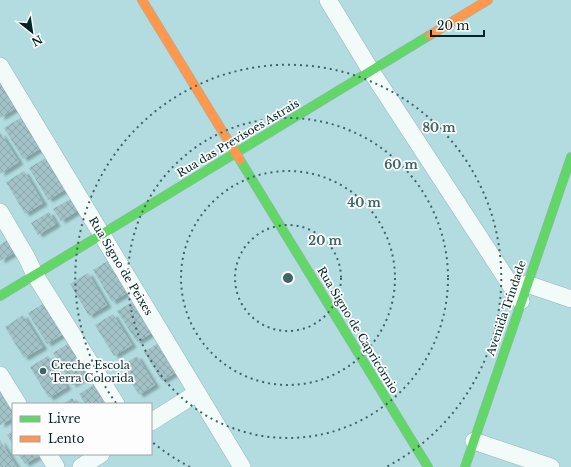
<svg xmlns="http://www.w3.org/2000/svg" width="571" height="467" font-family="'Libre Baskerville',serif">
<defs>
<pattern id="building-cross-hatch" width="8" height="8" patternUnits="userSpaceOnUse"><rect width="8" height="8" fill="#a2c2c8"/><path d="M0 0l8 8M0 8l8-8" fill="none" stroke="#8aa7ac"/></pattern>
<filter id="shadow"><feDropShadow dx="4.5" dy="2.5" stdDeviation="1" flood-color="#0004"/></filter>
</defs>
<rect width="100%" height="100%" fill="#b2dce0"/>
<g fill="url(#building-cross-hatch)" filter="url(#shadow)">
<polygon points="0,81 16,108 0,118"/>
<polygon points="22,117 41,148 23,159 4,128"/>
<polygon points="0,132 19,162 0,174"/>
<polygon points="47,157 66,189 48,200 29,168"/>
<polygon points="24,171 43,203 25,214 6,182"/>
<polygon points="72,198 79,210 61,221 53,209"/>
<polygon points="49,212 56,224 38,235 31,223"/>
<polygon points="10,238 17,251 0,261 0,245"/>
<polygon points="111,259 130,291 112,302 93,270"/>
<polygon points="88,273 107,305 89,316 70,284"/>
<polygon points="136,300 155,331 137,342 117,311"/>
<polygon points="46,302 65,333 47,344 28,313"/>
<polygon points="113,314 132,345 114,356 95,325"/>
<polygon points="23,315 43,347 24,358 5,327"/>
<polygon points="71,342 90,373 72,385 53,353"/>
<polygon points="160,342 178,371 162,381 144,352"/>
<polygon points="48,356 67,387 49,398 30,367"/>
<polygon points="137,356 155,385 139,395 121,366"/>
<polygon points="95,384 107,404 85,404 79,394"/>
<polygon points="0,385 13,407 13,418 0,425"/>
<polygon points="72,398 76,404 63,404"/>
<polygon points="13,431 13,445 7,435"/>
<polygon points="0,440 17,467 0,467"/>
<polygon points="18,454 42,454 25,464"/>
</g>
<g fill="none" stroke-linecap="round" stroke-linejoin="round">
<defs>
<g id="street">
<polyline points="328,0 371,71 521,301"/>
<polyline points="0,66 242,467"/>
<polyline points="0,212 27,258 35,275 116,404"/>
<polyline points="527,284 571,299"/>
<polyline points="0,375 18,404"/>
<polyline points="151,422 197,393"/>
<polyline points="474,441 551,467"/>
<polyline points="48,454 56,467"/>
<polyline points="81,467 101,454"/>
</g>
<g id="fast">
<polyline points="240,160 428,467"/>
<polyline points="0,296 430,35"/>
<polyline points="465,467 571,157"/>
</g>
<g id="slow">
<polyline points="142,0 240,160"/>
<polyline points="430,35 488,0"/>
</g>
</defs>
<use href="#street" stroke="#94b5b8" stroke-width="18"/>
<use href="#fast" stroke="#94b5b8" stroke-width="10"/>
<use href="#slow" stroke="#94b5b8" stroke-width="10"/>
<use href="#street" stroke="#f3fafa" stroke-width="17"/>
<use href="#fast" stroke="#63d668" stroke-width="9"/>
<use href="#slow" stroke="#ff974d" stroke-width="9"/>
</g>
<g fill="none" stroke="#406468" stroke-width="2" stroke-dasharray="2 4">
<circle cx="288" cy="278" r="53"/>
<circle cx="288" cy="278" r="107"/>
<circle cx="288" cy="278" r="160"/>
<path d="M190 467A213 213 0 0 1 151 441M116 403A213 213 0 1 1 386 467"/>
</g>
<circle fill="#406468" stroke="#fdfdfd" stroke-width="1.5" cx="43" cy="371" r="4"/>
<g text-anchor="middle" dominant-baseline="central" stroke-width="3.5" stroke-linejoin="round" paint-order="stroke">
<g font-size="11" fill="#032427" stroke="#fdfdfd">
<text transform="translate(238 138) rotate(-31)">Rua das Previsoes Astrais</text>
<text transform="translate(121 266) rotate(59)">Rua Signo de Peixes</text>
<text transform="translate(506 308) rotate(-71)">Avenida Trindade</text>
<text transform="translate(358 330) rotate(59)">Rua Signo de Capricórnio</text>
</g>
<g font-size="11" fill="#032427" stroke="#fdfdfd" text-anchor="start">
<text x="51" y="365">Creche Escola<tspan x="51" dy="13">Terra Colorida</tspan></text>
</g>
</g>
<circle cx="288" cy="278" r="6" fill="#406468" stroke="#fdfdfd" stroke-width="2"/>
<g font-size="12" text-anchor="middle" font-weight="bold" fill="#406468" stroke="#fdfdfd" stroke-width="3.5" stroke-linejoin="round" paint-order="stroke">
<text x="439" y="132">80 m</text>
<text x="401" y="169">60 m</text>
<text x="364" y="207">40 m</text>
<text x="325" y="245">20 m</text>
</g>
<rect x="12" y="403" width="140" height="52" fill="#fdfdfd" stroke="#99a6a7"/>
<rect x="20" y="416" width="20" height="6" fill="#63d668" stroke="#99a6a7"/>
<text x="48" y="423" font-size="12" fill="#032427">Livre</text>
<rect x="20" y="436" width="20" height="6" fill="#ff974d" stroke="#99a6a7"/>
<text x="48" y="443" font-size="12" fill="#032427">Lento</text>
<g transform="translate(32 32) rotate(150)" stroke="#fdfdfd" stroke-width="3" paint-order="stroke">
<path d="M0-3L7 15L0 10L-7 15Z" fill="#032427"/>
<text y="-6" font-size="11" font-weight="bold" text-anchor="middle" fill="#032427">N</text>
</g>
<path d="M431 30v6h53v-6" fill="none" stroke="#032427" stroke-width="2"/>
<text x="437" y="30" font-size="12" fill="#032427" stroke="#fdfdfd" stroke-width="3" paint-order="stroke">20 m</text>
</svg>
